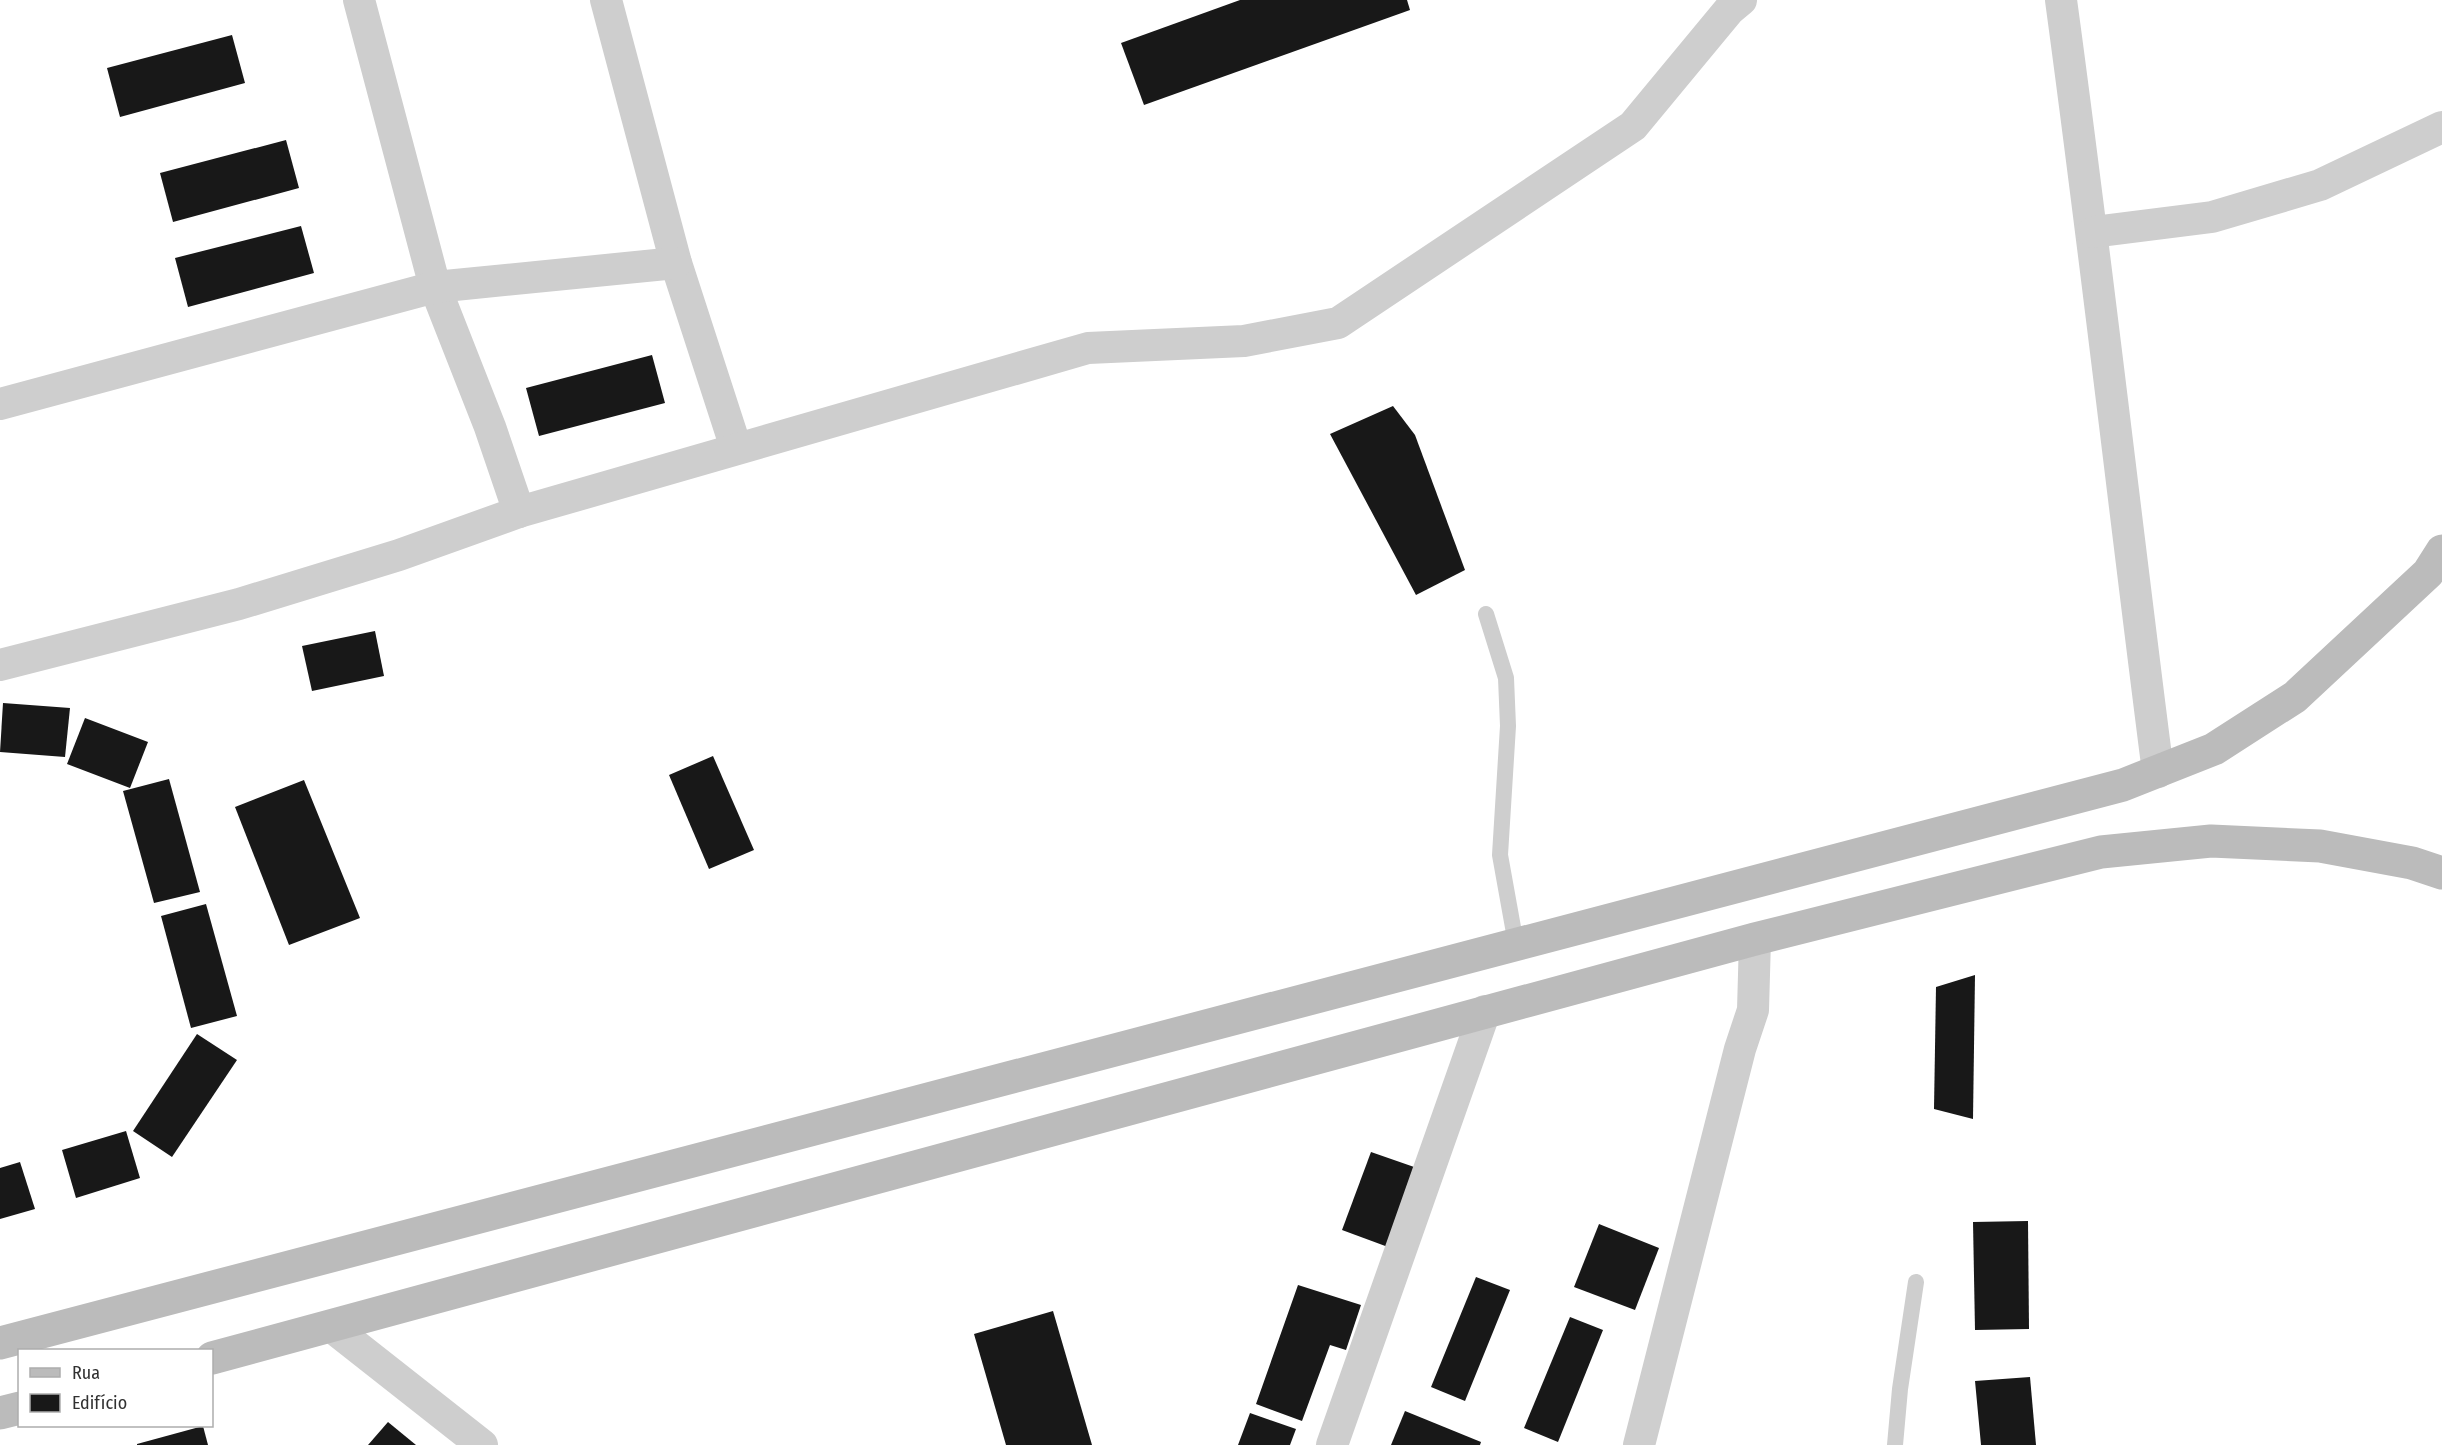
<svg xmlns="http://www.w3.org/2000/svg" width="2442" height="1445" font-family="'Fira Sans Condensed',sans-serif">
<rect width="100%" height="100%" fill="#fff"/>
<g fill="#181818">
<polygon points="1240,0 1407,0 1410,10 1144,105 1121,43"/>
<polygon points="232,35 245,83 120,117 107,68"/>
<polygon points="286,140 299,188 173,222 160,173"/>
<polygon points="301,226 314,273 188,307 175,258"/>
<polygon points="652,355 665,403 539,436 526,388"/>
<polygon points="1393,406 1415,435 1465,570 1416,595 1330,434"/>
<polygon points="375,631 384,676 312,691 302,646"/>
<polygon points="3,703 70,708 65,757 0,752"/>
<polygon points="85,718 148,742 130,788 67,764"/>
<polygon points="713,756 754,850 709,869 669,775"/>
<polygon points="169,779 200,892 154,903 123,791"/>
<polygon points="304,780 360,918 289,945 235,807"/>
<polygon points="206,904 237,1016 191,1028 161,916"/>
<polygon points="1975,975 1973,1119 1934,1109 1936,987"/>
<polygon points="197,1034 237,1060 172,1157 133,1131"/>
<polygon points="126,1131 140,1178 76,1198 62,1150"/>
<polygon points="1371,1152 1417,1168 1388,1247 1342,1230"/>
<polygon points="20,1162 35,1209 0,1219 0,1168"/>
<polygon points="2028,1221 2029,1329 1975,1330 1973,1222"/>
<polygon points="1599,1224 1659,1248 1635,1310 1574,1287"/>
<polygon points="1476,1277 1510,1290 1465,1401 1431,1387"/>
<polygon points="1298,1285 1361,1305 1346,1350 1330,1345 1302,1421 1256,1404"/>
<polygon points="1053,1311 1092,1445 1006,1445 974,1334"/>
<polygon points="1570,1317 1603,1330 1558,1442 1524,1428"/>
<polygon points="2030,1377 2036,1445 1981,1445 1975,1381"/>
<polygon points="1405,1411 1481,1442 1480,1445 1391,1445"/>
<polygon points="1250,1413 1296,1429 1290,1445 1238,1445"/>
<polygon points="388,1422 416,1445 368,1445"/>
<polygon points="203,1426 208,1445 137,1445 137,1444"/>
</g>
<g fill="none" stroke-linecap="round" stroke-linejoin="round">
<g stroke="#cecece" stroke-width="16">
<polyline points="1486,614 1506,678 1508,726 1500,855 1516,944"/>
<polyline points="1895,1445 1900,1389 1916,1282"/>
</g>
<g stroke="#cecece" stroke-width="32">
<polyline points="359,0 435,287 490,427 519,512"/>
<polyline points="606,0 676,263 736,448"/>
<path d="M2061,0c35,257 64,515 97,772"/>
<polyline points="2093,232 2212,217 2320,185 2442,127"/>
<polyline points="0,404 435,287 676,263"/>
<polyline points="0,665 239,604 399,555 519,512 1088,348 1244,341 1338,323 1633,126 1729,10 1741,0"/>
<polyline points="332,1327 482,1445"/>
<polyline points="1332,1445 1485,1011"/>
<polyline points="1639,1445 1740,1049 1753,1010 1755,939"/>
</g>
<g stroke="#bbb" stroke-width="33">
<polyline points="0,1343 2123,785 2214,749 2295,697 2428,573 2442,551"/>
<polyline points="212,1358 1755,939 2101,852 2211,841 2320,846 2412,863 2442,873"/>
<polyline points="0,1413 20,1408"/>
</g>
</g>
<rect x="18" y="1349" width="195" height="78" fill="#ffffff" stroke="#adadad" stroke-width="1.5"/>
<rect x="30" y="1368" width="30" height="9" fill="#bbbbbb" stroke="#adadad" stroke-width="1.5"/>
<text x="72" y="1379" font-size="18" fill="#313131">Rua</text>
<rect x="30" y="1394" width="30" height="18" fill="#181818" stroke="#adadad" stroke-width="1.5"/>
<text x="72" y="1409" font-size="18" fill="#313131">Edifício</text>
</svg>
